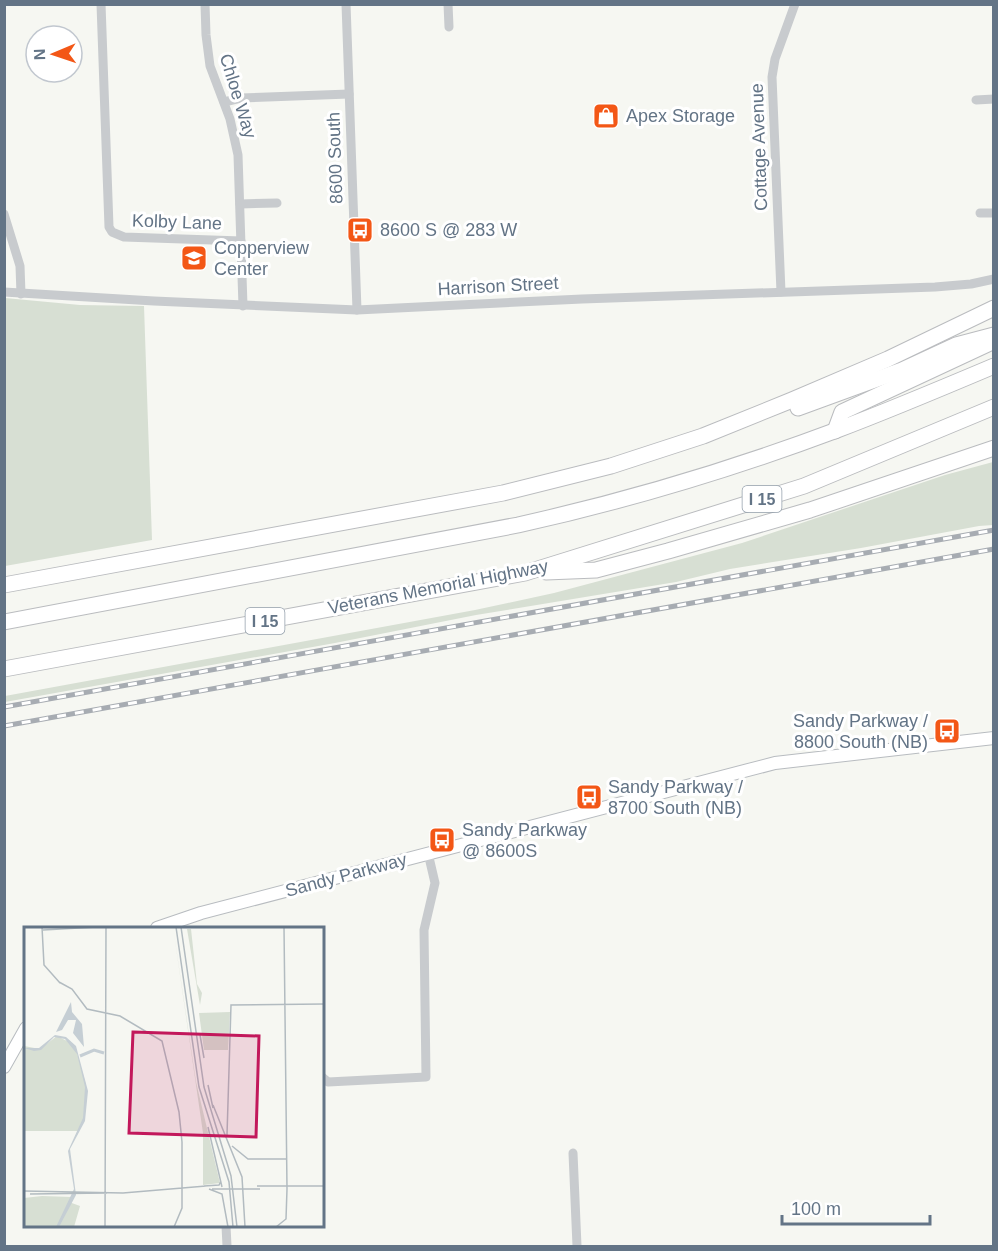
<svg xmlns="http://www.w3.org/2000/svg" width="998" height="1251" font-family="Arial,sans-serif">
<rect width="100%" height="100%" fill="#f6f7f2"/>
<g fill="#d7dfd3">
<polygon points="5,298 80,305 144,306 152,540 5,566"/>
<polygon points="993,462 993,525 979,526 861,548 730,569 676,582 476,615 335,643 5,702 5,696 475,610 554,593 742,543 945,475"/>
</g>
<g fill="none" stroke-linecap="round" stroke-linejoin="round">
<defs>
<g id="major">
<polyline points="157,928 201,913 775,763 994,738"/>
<polyline points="4,1067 26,1028"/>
</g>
<g id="highway">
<polyline points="798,408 902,370 956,345 994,335"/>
<polyline points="835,431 842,412 990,343"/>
<polyline points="546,572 596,570 668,551 810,510 994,448"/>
<polyline points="4,585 503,493 611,466 703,436 792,400 888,359 994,308"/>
<path d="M4,622l514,-97c108,-24 215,-56 319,-95 53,-20 105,-42 157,-64"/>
<polyline points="4,669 525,573 804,486 994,407"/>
</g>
</defs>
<use href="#major" stroke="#b8bcc0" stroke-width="14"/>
<use href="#highway" stroke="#babcbf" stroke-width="17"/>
<g stroke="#c8cbce" stroke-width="9">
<polyline points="101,4 109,227 112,232 124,237 241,241"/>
<polyline points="205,4 206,35 210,66 230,119 238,155 243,306"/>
<polyline points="346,4 357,310"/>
<polyline points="448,4 449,27"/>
<polyline points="976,100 994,99"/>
<polyline points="224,102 241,98 349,94"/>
<polyline points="240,204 277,203"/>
<polyline points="980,213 994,213"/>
<polyline points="4,214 20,266 21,294"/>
<polyline points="4,292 154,301 357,310 582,299 935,287 971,284 994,279"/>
<polyline points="781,292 772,77 775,59 795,4"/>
<polyline points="322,1077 328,1082 426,1077 424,930 435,883 428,853"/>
<polyline points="573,1153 577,1246"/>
<polyline points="226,1226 227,1246"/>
</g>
<use href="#major" stroke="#fff" stroke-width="12"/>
<use href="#highway" stroke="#fff" stroke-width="15"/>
<defs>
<g id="rail">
<polyline points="4,707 994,530"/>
<polyline points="4,726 994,549"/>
</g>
</defs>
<use href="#rail" stroke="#a7acb2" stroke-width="5"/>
<use href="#rail" stroke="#fff" stroke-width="3" stroke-dasharray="9" stroke-linecap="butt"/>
</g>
<defs>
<symbol id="shop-square" viewBox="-11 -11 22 22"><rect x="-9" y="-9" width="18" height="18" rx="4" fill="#f35716" stroke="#fff"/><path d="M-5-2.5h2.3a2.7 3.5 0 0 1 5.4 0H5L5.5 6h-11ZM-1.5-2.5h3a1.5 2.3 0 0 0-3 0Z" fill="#fff"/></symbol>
<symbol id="bus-square" viewBox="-11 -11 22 22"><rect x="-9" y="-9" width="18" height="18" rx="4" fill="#f35716" stroke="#fff"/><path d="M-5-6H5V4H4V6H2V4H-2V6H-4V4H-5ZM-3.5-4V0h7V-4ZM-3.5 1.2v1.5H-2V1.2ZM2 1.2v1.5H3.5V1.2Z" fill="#fff"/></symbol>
<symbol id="school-square" viewBox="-11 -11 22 22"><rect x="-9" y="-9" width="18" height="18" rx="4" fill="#f35716" stroke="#fff"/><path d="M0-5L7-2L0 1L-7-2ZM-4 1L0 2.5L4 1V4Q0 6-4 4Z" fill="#fff"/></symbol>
</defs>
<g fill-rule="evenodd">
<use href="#shop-square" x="591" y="101" width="30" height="30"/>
<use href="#bus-square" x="345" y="215" width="30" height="30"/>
<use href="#school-square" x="179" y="243" width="30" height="30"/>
<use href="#bus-square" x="932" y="716" width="30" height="30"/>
<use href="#bus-square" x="574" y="782" width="30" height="30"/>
<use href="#bus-square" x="427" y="825" width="30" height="30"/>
</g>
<g text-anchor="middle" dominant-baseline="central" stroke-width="6" stroke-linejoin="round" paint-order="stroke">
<g fill="#fff" stroke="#929eaa" stroke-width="1.5">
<rect x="742.5" y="486" width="39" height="26" rx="4.5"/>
<rect x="245.5" y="608" width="39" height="26" rx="4.5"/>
</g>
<g font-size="16" font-weight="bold" fill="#637486">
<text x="762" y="499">I 15</text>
<text x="265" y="621">I 15</text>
</g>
<g font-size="18" fill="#637486" stroke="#fff">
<text transform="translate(238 96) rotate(73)">Chloe Way</text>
<text transform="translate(759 147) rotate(-92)">Cottage Avenue</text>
<text transform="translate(335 158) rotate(-92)">8600 South</text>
<text transform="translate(177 222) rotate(2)">Kolby Lane</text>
<text transform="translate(498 286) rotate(-3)">Harrison Street</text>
<text transform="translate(438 587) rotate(-11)">Veterans Memorial Highway</text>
<text transform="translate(346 875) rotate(-15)">Sandy Parkway</text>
</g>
<g font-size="18" fill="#637486" stroke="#fff" text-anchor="start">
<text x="626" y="116">Apex Storage</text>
<text x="380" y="230">8600 S @ 283 W</text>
<text x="214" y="248">Copperview<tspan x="214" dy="21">Center</tspan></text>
<text x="928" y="721" text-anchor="end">Sandy Parkway /<tspan x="928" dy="21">8800 South (NB)</tspan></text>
<text x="608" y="787">Sandy Parkway /<tspan x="608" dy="21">8700 South (NB)</tspan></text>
<text x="462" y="830">Sandy Parkway<tspan x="462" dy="21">@ 8600S</tspan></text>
</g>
</g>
<g transform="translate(24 927)">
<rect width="300" height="300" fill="#f6f7f2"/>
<path d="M149,0l23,155 24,101 -17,2v-52zM163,2h4l6,55 5,9 -2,12zM206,85l-2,38h-24l-5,-37zM33,109l14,7 6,10 9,32 -2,35 -6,11h-54v-85l16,3zM18,269l30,1 -3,5 11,4 -6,21h-50v-29z" fill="#d7dfd3"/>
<path d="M47,75l1,10 10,12 2,23 -11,-14 3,-13h-8l-6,10 -6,2zM31,108l11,2 10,9 12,45 -3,30 -15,28 6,46 -17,32h-3l18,-38 -6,-38 15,-33 2,-31 -8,-33 -12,-15 -11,-2 -13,13 -7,1 -10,-3h15z" fill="#c5ced4"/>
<path fill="none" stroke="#c5ced4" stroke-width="3" d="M56,129l14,-6 10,3"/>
<path fill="none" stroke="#b2bbc0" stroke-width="1.5" d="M18,0l2,38 16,18M152,0l23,160 30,95 4,45M157,0l23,160 27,89 6,51M19,3l54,-3M35,55l13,7 15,20 33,7 42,25 17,71 3,30v66l-8,19M176,108l4,23M184,158l5,23M189,178l29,72 3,50M184,200l14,60M203,208l4,-130 93,-1M208,219l16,13h38M180,259l15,-1 2,-4M233,259h67M185,262l13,5 6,33M188,262h48M0,264l99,2 83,-7M6,267l77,-1M81,300l1,-300M252,300l10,-8 1,-30 -3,-262"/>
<path fill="#c2185b" fill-opacity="0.15" stroke="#c2185b" stroke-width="3" d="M109,105l126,4 -3,101 -127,-4z"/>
<rect width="300" height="300" fill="none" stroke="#637486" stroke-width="3"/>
</g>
<rect width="998" height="1251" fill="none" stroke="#637486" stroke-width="12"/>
<g transform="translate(54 54) rotate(268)"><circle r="28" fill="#ffffff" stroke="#c1c7cf" stroke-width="1.5"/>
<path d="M0-4.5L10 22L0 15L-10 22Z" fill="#f35716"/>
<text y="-9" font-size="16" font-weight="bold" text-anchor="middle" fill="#637486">N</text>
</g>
<path d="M782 1215v9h148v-9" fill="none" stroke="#637486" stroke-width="3"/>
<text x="791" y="1215" font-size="18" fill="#637486" stroke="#ffffff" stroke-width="4.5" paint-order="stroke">100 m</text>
</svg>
